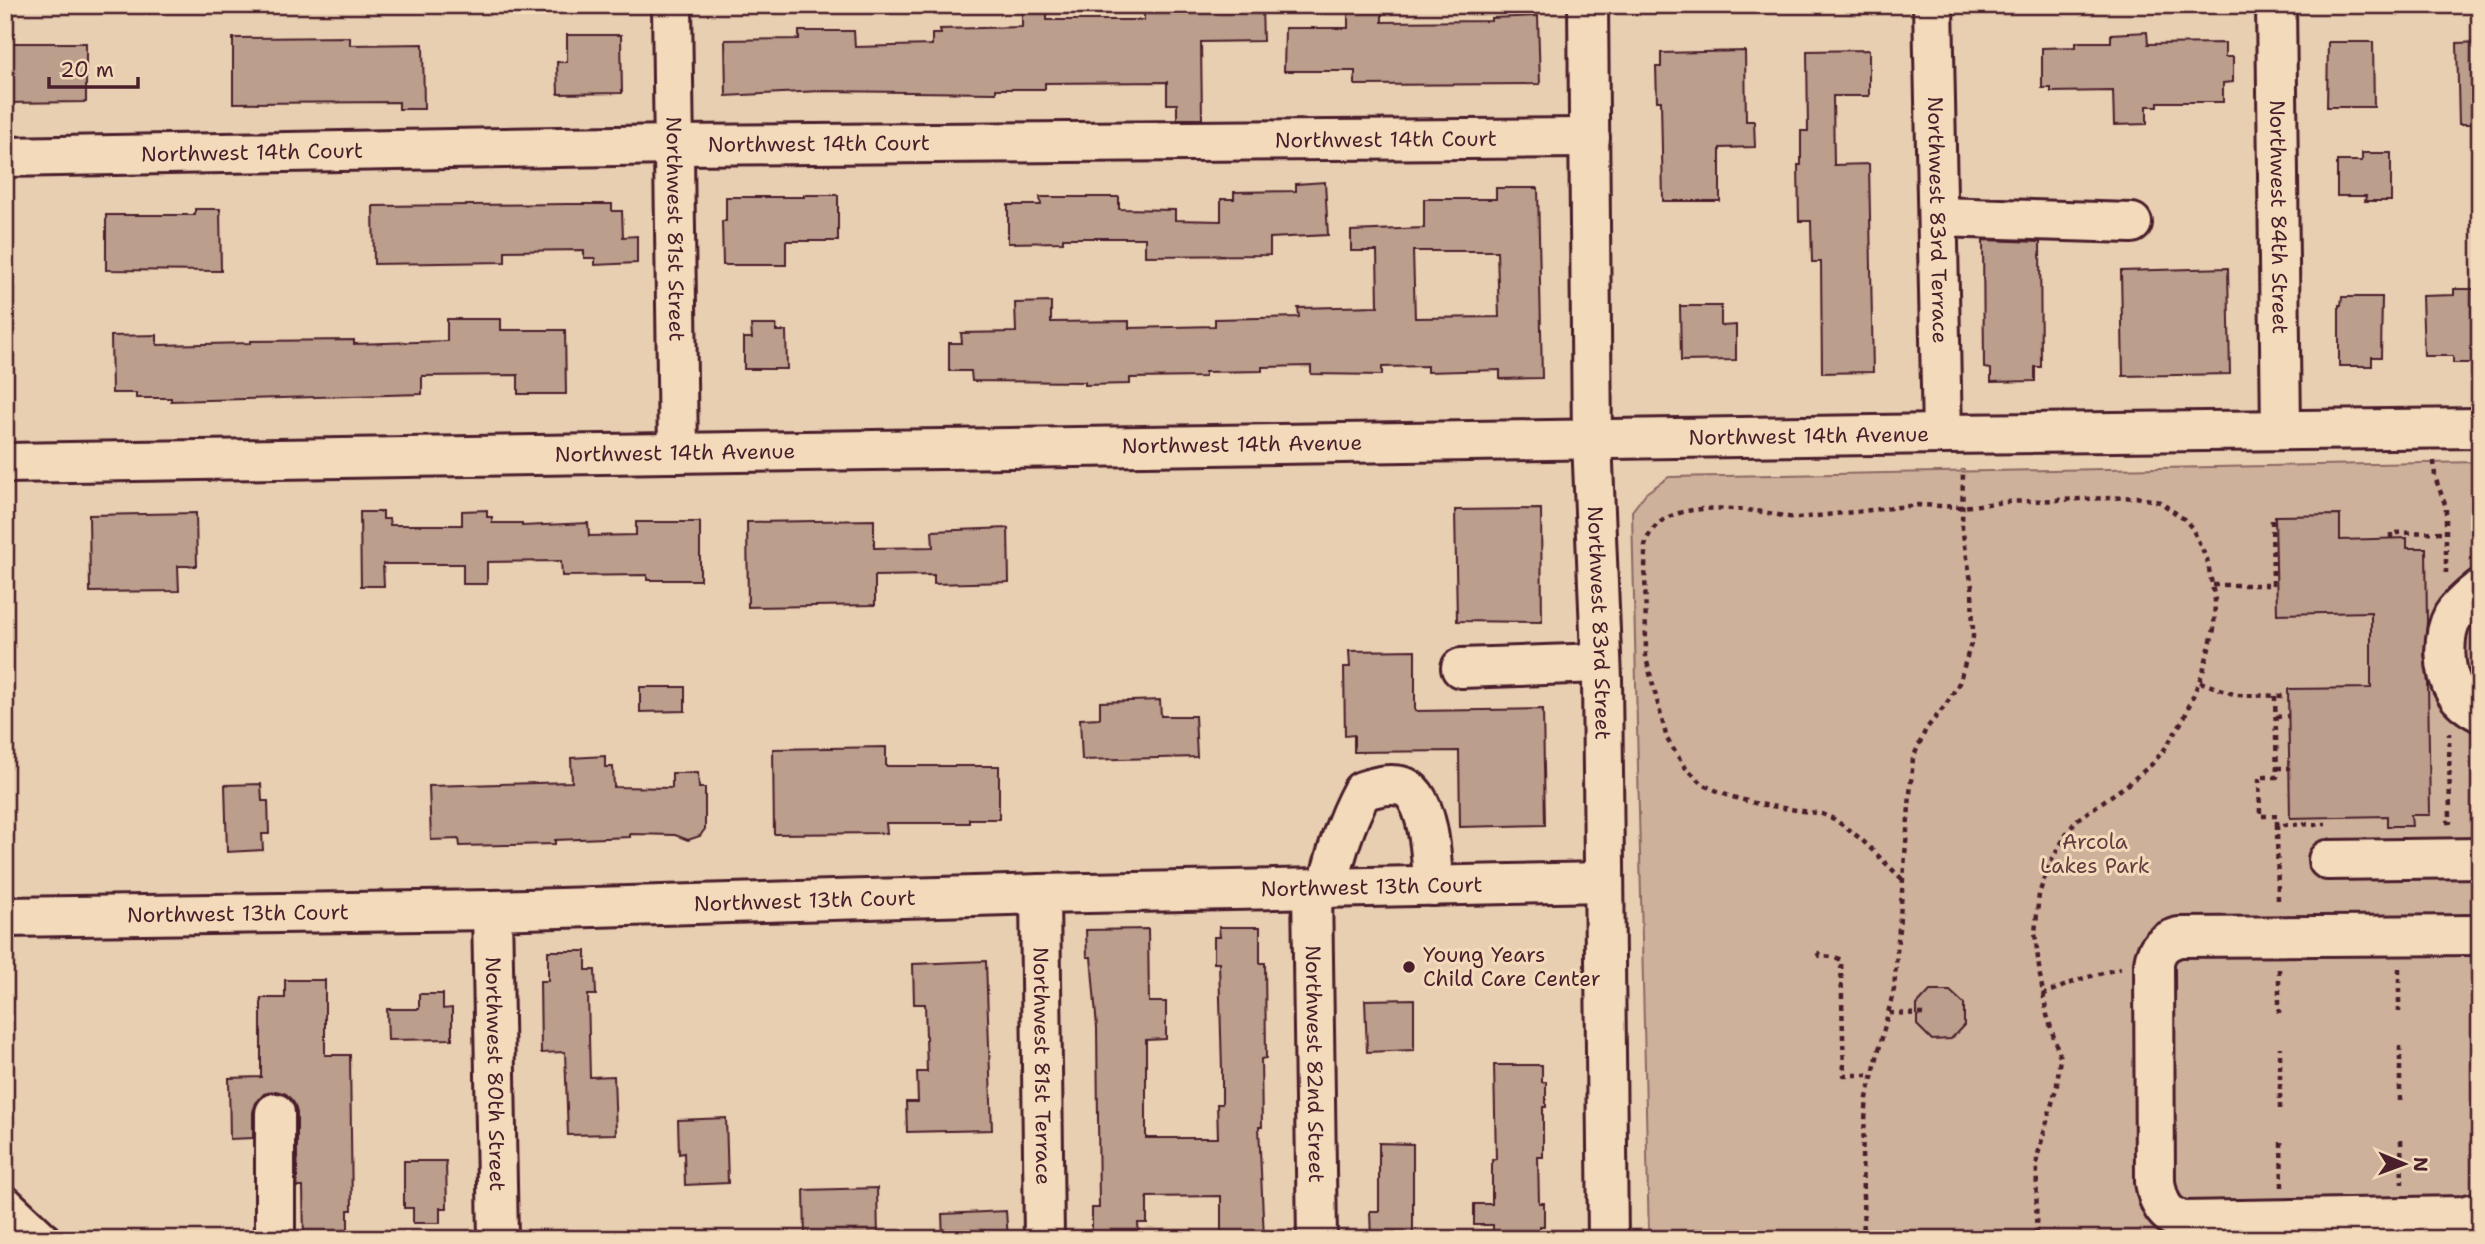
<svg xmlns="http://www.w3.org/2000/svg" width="2485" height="1244" font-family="'Shantell Sans',sans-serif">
<rect width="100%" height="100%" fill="#e8cfb1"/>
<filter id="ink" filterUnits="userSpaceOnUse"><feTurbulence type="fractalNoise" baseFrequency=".0143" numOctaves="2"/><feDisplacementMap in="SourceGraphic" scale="14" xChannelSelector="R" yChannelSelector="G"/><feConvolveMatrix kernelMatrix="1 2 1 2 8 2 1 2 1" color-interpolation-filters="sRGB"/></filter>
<g filter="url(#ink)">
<polygon fill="#ceb19b" stroke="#8c6863" stroke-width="2" points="2480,462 2480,1239 1649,1239 1632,511 1646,493 1669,477"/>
<g fill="#bb9e8c" stroke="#4a1f2b" stroke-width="2" fill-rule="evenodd">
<polygon points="1022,5 1047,5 1047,20 1144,20 1144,8 1262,6 1263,41 1201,42 1202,119 1177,119 1177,104 1167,104 1167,82 1045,83 1045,89 996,89 996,93 820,91 726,96 725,40 799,39 799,31 854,31 855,47 932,45 932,34 941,34 940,29 1022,27"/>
<polygon points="1348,5 1382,5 1382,22 1491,21 1491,18 1538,16 1540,84 1355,85 1355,71 1284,71 1285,28 1348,28"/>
<polygon points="2147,32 2148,44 2225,43 2225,57 2233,57 2233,82 2223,83 2223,102 2158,102 2158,106 2147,106 2147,124 2114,125 2113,91 2051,92 2051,88 2042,88 2042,48 2076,47 2076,42 2111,42 2111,34"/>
<polygon points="567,35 621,35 622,93 558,94 557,62 567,62"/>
<polygon points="350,37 350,45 423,44 424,109 399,109 399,102 233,103 233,38"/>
<polygon points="2328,42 2373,42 2374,107 2327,107"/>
<polygon points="2480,42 2480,124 2459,124 2457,43"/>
<polygon points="5,43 86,43 86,102 5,103"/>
<polygon points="1869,50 1869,96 1833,96 1834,165 1869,164 1873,372 1822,373 1821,262 1812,262 1811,221 1799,221 1798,165 1801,165 1801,131 1808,131 1807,51"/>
<polygon points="1745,51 1746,121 1754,121 1755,147 1720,148 1720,201 1663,201 1661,101 1657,101 1656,67 1661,67 1661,53"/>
<polygon points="2362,153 2391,153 2391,201 2365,201 2366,196 2337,196 2337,161 2362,161"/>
<polygon points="1325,182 1328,235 1270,238 1270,255 1145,256 1145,238 1063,238 1063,242 1008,243 1008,205 1041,205 1040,197 1119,197 1119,209 1175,210 1175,220 1221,221 1221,199 1234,199 1234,192 1296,191 1296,184"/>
<path d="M1496,188h42l4,190 -42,1v-9l-73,2v-6l-45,1v8l-71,-1v-8l-49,1v4l-57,1v5l-75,1v6l-45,1v-3l-113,-1 -1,-10h-22v-28h13l-1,-10 55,-1 -1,-29 36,-1v20l78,-1v7l86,-2v-7l84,-2 -1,-9 80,-2 -1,-55h-26v-20l73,-3v-29h72zM1413,251h84l2,66 -84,1z"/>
<polygon points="804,195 838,195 838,241 786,241 786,265 723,265 722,221 726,221 726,197 804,197"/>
<polygon points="569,204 612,204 612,211 622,211 623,237 637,236 637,263 595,265 595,258 584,258 584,250 505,251 505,262 374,264 373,206"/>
<polygon points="195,209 220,209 221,271 106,270 106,215 195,215"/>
<polygon points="1983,240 2040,242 2041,367 2035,367 2035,381 1991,382 1991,369 1984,368"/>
<polygon points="2228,268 2230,374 2123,376 2121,271"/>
<polygon points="2454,289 2480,289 2480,363 2453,363 2453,356 2424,356 2422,296 2454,295"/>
<polygon points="2342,297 2382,297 2381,357 2372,357 2372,366 2339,366 2339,305 2341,305"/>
<polygon points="1680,306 1721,306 1721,326 1736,325 1736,360 1681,361"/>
<polygon points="447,319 501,319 501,330 565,330 566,394 518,394 518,375 422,376 422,394 171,401 171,398 136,398 136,393 112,393 111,336 157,335 157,345 251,343 251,341 354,340 354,344 447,341"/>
<polygon points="751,325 776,325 776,331 786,331 787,369 744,369 744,338 752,338"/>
<polygon points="1541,509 1542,622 1457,621 1455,510"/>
<polygon points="487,510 487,517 492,517 492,523 522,523 522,526 588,523 589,536 636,535 636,522 700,522 700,580 647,580 647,575 562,576 561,561 487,562 487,584 463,584 463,564 383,564 384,586 361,586 360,512 383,512 383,519 389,519 390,525 462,525 462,511"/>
<polygon points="196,513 197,566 178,566 179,591 90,592 89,515"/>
<polygon points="2340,515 2340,540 2407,538 2407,548 2426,548 2427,622 2424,653 2428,683 2430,815 2411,815 2412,826 2387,826 2387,816 2290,818 2288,689 2371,688 2371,612 2277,614 2275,516"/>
<polygon points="874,520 874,548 933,547 932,531 1008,528 1009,582 934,584 934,575 875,576 875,605 748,607 747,522"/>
<polygon points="1415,650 1415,711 1543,709 1545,825 1460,827 1459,751 1354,752 1354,735 1345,736 1344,667 1350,667 1349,651"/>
<polygon points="640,687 685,687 685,711 640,712"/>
<polygon points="1160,700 1161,716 1195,716 1197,757 1082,760 1080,719 1100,718 1100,702"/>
<polygon points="886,747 886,766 999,766 999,819 969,819 969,823 886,823 887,833 774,834 773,749"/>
<polygon points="605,756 605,767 613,767 614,787 672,788 672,773 698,773 699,788 705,788 705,829 700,836 688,840 675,835 630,834 630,837 555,840 555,844 460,846 459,839 431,840 429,786 572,782 571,758"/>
<polygon points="261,784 262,801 268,801 269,834 262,834 263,850 227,852 225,785"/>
<polygon points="1219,927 1260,927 1260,963 1265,963 1266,1058 1261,1059 1262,1127 1259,1127 1264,1239 1221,1239 1221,1196 1147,1197 1147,1223 1138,1223 1139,1239 1097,1239 1097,1232 1092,1232 1092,1208 1099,1208 1097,1028 1091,957 1087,957 1086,930 1148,929 1149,1002 1166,1002 1166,1039 1146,1040 1146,1138 1218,1138 1217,1104 1222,1104 1222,1070 1219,963 1214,963 1214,937 1220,937"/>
<polygon points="548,951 586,951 586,970 595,970 596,995 588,995 590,1077 614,1076 616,1134 568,1135 565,1052 541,1053 540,981 548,981"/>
<polygon points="986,961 992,1130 907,1132 906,1102 918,1102 917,1072 927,1072 925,1004 914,1004 913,964"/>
<polygon points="285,980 325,980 325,1055 350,1055 352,1210 348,1210 348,1239 304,1239 303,1187 297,1187 297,1113 294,1103 286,1094 276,1091 264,1094 256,1103 253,1112 253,1138 230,1139 229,1078 261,1077 261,998 285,998"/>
<polygon points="1930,991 1950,991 1964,1004 1964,1025 1951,1039 1932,1040 1917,1025 1917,1005"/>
<polygon points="419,994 443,994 443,1009 452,1008 452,1039 388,1040 387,1009 419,1009"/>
<polygon points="1414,999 1414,1050 1367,1052 1365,1000"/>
<polygon points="1494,1065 1542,1065 1542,1082 1546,1082 1546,1107 1543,1107 1543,1157 1538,1157 1539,1203 1544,1203 1544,1226 1540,1226 1540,1239 1493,1239 1493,1225 1474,1225 1474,1204 1492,1204 1492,1160 1496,1159"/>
<polygon points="726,1118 728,1183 685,1185 684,1153 679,1154 678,1120"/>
<polygon points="1379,1143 1413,1144 1413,1239 1371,1239 1370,1211 1379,1211"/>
<polygon points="404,1161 446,1161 447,1208 440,1208 440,1223 413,1223 413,1208 404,1208"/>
<polygon points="877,1188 878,1239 805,1239 804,1190"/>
<polygon points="1006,1211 1008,1239 943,1239 942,1214"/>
</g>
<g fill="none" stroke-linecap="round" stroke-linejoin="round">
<defs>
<g id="minor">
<path id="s1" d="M672,5l6,448"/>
<path id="s2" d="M1588,5l4,435 10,239 6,560"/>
<path id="s3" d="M1933,5l9,429"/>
<path id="s4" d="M2276,5l5,425"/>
<path id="s5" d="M5,157l669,-12 916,-7"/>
<polyline points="1938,217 2132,223"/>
<path id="s6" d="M5,463l1937,-29 538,-6"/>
<path d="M2480,589c-10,9 -20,16 -27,27 -11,20 -10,55 2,75 6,10 15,16 25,21"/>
<polyline points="1461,668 1601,663"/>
<polyline points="2328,860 2480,858"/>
<path id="s7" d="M1312,889l5,350"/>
<path d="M1327,889c9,-35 18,-67 35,-98 12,-4 26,-8 39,-5 29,6 31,77 32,100"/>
<path id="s8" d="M1040,894l4,345"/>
<path id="s9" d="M492,910l6,329"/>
<path id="s10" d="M5,917l487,-7 548,-16 563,-12"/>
<path d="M2480,935l-301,2c-14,4 -23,11 -25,26l1,219c3,20 9,34 29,39l278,-5 18,-4"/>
<polyline points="275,1113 275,1239"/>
</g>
<polyline id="major" points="5,1206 40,1239"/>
</defs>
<use href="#minor" stroke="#4a1f2b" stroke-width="44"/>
<use href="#major" stroke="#4a1f2b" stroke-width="44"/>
<g stroke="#4a1f2b" stroke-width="4.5" stroke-dasharray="5 5" stroke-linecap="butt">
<polyline points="2434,461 2435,477 2446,507 2446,573"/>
<polyline points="2391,538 2391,533 2446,532"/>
<polyline points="2213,585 2273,585 2272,519"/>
<polyline points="2200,682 2236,695 2288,696"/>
<polyline points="2275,696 2277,777 2259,777 2260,816 2277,816 2277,825 2326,824"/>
<polyline points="2276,717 2288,716"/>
<polyline points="2277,768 2289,768"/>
<polyline points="2446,822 2450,822 2449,733"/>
<polyline points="2277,825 2278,905"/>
<path d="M1902,879l-41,-40 -27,-20 -12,-5 -64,-10 -29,-8 -25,-11 -20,-19 -17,-27 -21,-81 -1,-112c10,-44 73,-39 109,-35 15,1 29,6 44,7l120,-13 44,2 43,-5 131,-5 24,5 24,17 8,9 15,31 8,41 -1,29 -11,43 -19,46 -20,32 -12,14 -24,20 -50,35 -10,12 -19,34 -10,29 -4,39 5,43 7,39 13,42 -3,28 -20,73 -1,81"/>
<polyline points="1817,953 1820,956 1835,957 1841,960 1844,1075 1871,1075"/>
<polyline points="2399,968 2399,1012"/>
<polyline points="2279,969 2279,1013"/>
<polyline points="2042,995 2081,979 2121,968"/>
<polyline points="1889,1013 1923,1014"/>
<polyline points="2400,1046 2400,1106"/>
<polyline points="2280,1109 2280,1047"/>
<polyline points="2401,1140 2402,1184"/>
<polyline points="2281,1142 2282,1187"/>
<polyline points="1864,1239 1862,1153 1867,1098 1894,989 1913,758 1926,729 1945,706 1959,683 1973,637 1972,587 1962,528 1963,469"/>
</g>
<use href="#minor" stroke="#f2daba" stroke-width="38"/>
<use href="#major" stroke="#f2daba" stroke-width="38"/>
</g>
</g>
<circle fill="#4a1f2b" stroke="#f2daba" stroke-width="2.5" cx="1409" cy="967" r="7"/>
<g text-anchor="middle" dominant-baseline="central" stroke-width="6" stroke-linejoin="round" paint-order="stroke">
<g font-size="21" fill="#4a1f2b" stroke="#f2daba">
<text stroke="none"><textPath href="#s5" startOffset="1381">Northwest 14th Court</textPath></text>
<text stroke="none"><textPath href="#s5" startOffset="814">Northwest 14th Court</textPath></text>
<text stroke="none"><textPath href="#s5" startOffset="247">Northwest 14th Court</textPath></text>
<text stroke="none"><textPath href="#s4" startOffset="212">Northwest 84th Street</textPath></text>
<text stroke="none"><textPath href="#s3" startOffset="215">Northwest 83rd Terrace</textPath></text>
<text stroke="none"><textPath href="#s1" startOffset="224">Northwest 81st Street</textPath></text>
<text stroke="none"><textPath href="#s6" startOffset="1804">Northwest 14th Avenue</textPath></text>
<text stroke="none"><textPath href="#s6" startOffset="1237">Northwest 14th Avenue</textPath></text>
<text stroke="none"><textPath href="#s6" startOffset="670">Northwest 14th Avenue</textPath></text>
<text stroke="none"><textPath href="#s2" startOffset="618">Northwest 83rd Street</textPath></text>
<text stroke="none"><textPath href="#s10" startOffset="1367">Northwest 13th Court</textPath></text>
<text stroke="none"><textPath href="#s10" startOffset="800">Northwest 13th Court</textPath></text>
<text stroke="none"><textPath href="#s10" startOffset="233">Northwest 13th Court</textPath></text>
<text stroke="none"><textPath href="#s7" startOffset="175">Northwest 82nd Street</textPath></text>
<text stroke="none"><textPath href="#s8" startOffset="172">Northwest 81st Terrace</textPath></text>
<text stroke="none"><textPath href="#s9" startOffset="164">Northwest 80th Street</textPath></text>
</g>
<g font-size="21" fill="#643c41" stroke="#f2daba">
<text x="2095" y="842">Arcola<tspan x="2095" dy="24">Lakes Park</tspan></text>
</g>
<g font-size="21" fill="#4a1f2b" stroke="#f2daba" text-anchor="start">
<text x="1423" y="955">Young Years<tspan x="1423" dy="24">Child Care Center</tspan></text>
</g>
</g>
<rect width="2485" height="1244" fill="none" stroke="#f2daba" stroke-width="28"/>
<rect x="14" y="14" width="2457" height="1216" fill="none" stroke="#4a1f2b" stroke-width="2.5" filter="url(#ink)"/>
<g transform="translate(2404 1164) rotate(91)" stroke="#f2daba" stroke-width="5" paint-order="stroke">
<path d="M0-5L12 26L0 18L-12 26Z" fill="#4a1f2b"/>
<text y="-10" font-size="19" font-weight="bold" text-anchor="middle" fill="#4a1f2b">N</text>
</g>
<path d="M49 77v10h89v-10" fill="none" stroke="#4a1f2b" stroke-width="3.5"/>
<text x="60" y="77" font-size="21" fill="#4a1f2b" stroke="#f2daba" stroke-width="5" paint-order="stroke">20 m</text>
</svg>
